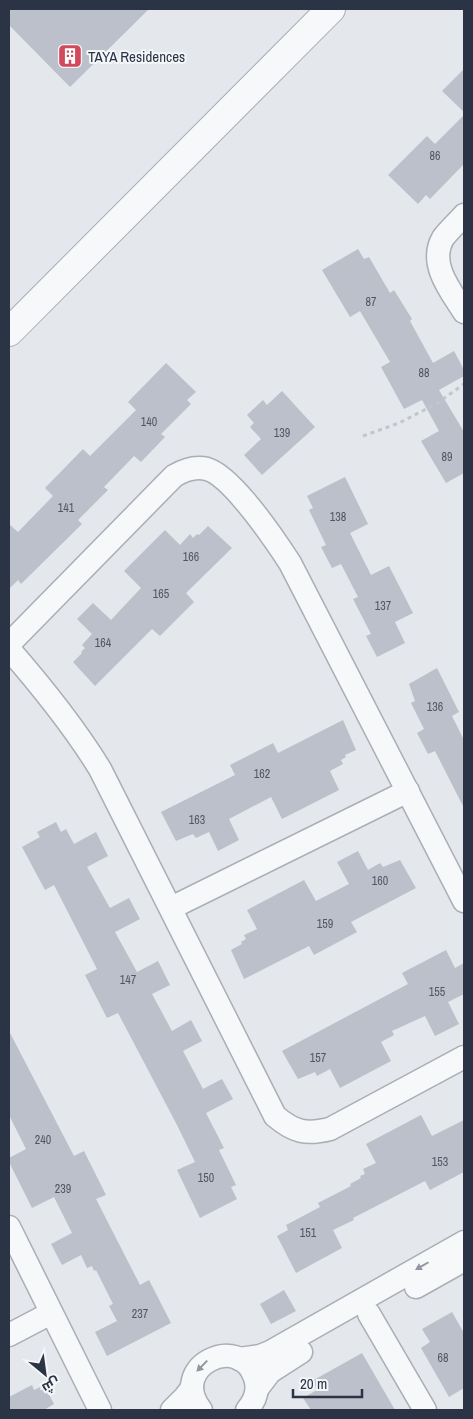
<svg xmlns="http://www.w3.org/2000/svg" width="473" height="1419" font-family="'Archivo Narrow',Cairo,sans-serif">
<rect width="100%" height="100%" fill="#e4e7ec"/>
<g fill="#bbc0ca">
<polygon points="9,9 149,9 70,87 9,25"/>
<polygon points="464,69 464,112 442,91"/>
<polygon points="464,115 464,164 430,199 426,195 418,204 388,175 427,136 435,144"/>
<polygon points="358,249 364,259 369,257 390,293 394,290 412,319 410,321 433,363 454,351 464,370 464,376 439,390 464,432 464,473 446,483 421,441 439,431 422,400 404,409 381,367 390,362 360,311 350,317 322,270"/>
<polygon points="166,363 196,392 187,400 191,404 161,434 165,437 141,462 134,456 104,487 108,490 78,520 82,524 21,584 18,580 9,589 9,524 18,532 53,496 45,488 83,449 90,456 136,410 128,402"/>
<polygon points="282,391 315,427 262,475 244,455 261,439 250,427 254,423 247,415 263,400 267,405"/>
<polygon points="345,477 368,524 350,533 371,575 389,566 413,613 395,622 405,643 377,657 366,636 371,634 353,599 358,597 341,564 332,568 321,547 326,545 309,510 313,508 307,496"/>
<polygon points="208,526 232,548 186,593 194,602 160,636 152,629 95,686 73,662 82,653 81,652 85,648 82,645 92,634 77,619 93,603 111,620 141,588 124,571 165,530 180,545 190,534 193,538 197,534 199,535"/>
<polygon points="437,668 459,712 452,716 464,740 464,808 435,751 428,754 417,733 424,729 411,703 415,701 409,684"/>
<polygon points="343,720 356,750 345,755 346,757 341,760 343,764 330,771 339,790 282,819 271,797 229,819 239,840 218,851 209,832 196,838 193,834 176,841 161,812 235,775 230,765 273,743 278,753"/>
<polygon points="56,822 61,832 66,829 74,844 96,832 108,856 87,867 110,908 129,898 140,919 115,932 137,972 158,961 170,985 152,994 172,1031 191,1020 202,1041 183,1051 203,1089 222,1079 233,1099 206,1113 224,1148 219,1150 236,1185 231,1187 237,1199 200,1218 177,1170 195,1162 177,1125 118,1013 107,1018 85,975 97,969 54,885 45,890 22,847 40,837 37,832"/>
<polygon points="358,851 368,870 380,863 383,867 400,860 416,888 351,922 357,932 314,955 309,946 244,979 231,950 242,944 241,942 246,939 244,935 257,929 247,910 304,880 316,901 349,884 337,862"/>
<polygon points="446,950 455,968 464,963 464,994 448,1002 459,1024 435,1036 425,1016 392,1031 394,1035 381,1042 391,1061 340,1088 330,1069 317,1076 315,1072 298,1079 282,1051 408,984 402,973"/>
<polygon points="9,1031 74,1156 84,1151 106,1195 96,1199 140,1285 149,1280 171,1323 107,1356 95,1332 117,1321 109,1306 113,1304 96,1270 94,1271 92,1266 87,1268 81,1255 62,1265 51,1244 72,1233 54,1197 32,1208 9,1162 9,1158 26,1149 9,1115"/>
<polygon points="421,1115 432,1136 464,1120 464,1172 430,1190 425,1181 353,1218 354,1220 333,1230 342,1248 296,1273 277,1236 288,1230 286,1225 320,1207 318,1203 351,1186 350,1184 361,1178 360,1176 365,1174 363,1169 376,1163 366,1144"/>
<polygon points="284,1290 296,1311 271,1324 260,1304"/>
<polygon points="452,1312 464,1333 464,1388 449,1397 421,1348 430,1342 422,1329"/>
<polygon points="362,1353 395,1410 311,1410 303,1398 317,1390 312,1381"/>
<polygon points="32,1385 34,1390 44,1385 54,1404 44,1410 9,1410 9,1397"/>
</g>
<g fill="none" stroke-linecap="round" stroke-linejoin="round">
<defs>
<g id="minor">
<path d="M464,215c-7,8 -15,15 -21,23 -15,26 8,53 21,74"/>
<path d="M9,644l165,-168c10,-6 21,-10 33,-7 25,7 68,71 83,94l174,338"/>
<path d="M9,649c34,39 64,76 91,120l175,347c19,16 31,19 55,13l134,-72"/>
<polyline points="171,908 408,791"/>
<polyline points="9,1227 100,1410"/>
<polyline points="416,1287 464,1260"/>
<polyline points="369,1314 425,1410"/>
<polyline points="9,1335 51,1313"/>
<polyline points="239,1359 260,1356 270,1352 464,1242"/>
<polyline points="257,1389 270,1372 301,1352"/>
<polyline points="172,1410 185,1397 192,1388"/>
<path d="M201,1410c-34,-43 39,-79 54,-32 4,12 0,23 -8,32"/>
</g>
<polyline id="tertiary" points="9,332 331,9"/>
</defs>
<use href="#minor" stroke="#a9aeb7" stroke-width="25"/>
<use href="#tertiary" stroke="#a9aeb7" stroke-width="30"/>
<polyline stroke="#c2c5cb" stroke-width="3" stroke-dasharray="4 4" stroke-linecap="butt" points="363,436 399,423 436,404 464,384"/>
<use href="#minor" stroke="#f7f8fa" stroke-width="22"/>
<use href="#tertiary" stroke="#f7f8fa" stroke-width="28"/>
</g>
<defs><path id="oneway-solid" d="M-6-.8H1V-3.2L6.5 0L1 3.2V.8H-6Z" transform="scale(1.25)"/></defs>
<g fill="#9196a0">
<use href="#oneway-solid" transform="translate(422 1266) rotate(150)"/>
<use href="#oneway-solid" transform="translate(202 1366) rotate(134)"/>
</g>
<defs>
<symbol id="building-square" viewBox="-11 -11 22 22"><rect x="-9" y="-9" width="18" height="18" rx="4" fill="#d1495b" stroke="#f4f6f9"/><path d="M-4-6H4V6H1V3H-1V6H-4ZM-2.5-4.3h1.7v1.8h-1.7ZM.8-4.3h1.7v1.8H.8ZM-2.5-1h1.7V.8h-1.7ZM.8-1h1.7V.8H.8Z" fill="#fff"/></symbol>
</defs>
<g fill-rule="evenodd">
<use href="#building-square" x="56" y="42" width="28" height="28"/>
</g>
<g text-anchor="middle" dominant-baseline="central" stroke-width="4" stroke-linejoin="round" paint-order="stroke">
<g font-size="12" fill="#4f5766">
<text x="435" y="156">86</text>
<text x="371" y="302">87</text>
<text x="424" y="373">88</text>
<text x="149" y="422">140</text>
<text x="282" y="433">139</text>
<text x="447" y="457">89</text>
<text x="66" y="508">141</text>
<text x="338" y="517">138</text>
<text x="191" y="557">166</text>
<text x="161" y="594">165</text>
<text x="383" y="606">137</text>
<text x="103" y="643">164</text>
<text x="435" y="707">136</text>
<text x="262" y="774">162</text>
<text x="197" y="820">163</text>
<text x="380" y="881">160</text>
<text x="325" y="924">159</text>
<text x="128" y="980">147</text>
<text x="437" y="992">155</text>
<text x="318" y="1058">157</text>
<text x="43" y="1140">240</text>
<text x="440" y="1162">153</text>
<text x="206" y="1178">150</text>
<text x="63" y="1189">239</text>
<text x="308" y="1233">151</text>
<text x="140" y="1314">237</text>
<text x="443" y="1358">68</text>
</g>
<g font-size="15" fill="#2b3445" stroke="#f4f6f9" text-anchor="start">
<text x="88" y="56">TAYA Residences</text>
</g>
</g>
<rect width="473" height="1419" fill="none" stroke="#2b3445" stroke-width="20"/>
<g transform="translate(45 1374) rotate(151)" stroke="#f4f6f9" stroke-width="4" paint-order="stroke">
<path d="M0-4L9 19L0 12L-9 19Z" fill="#2b3445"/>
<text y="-8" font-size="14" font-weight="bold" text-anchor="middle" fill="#2b3445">ش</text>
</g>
<path d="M293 1389v8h69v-8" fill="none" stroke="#2b3445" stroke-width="2.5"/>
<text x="300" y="1389" font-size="15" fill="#2b3445" stroke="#f4f6f9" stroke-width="4" paint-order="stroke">20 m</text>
</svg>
